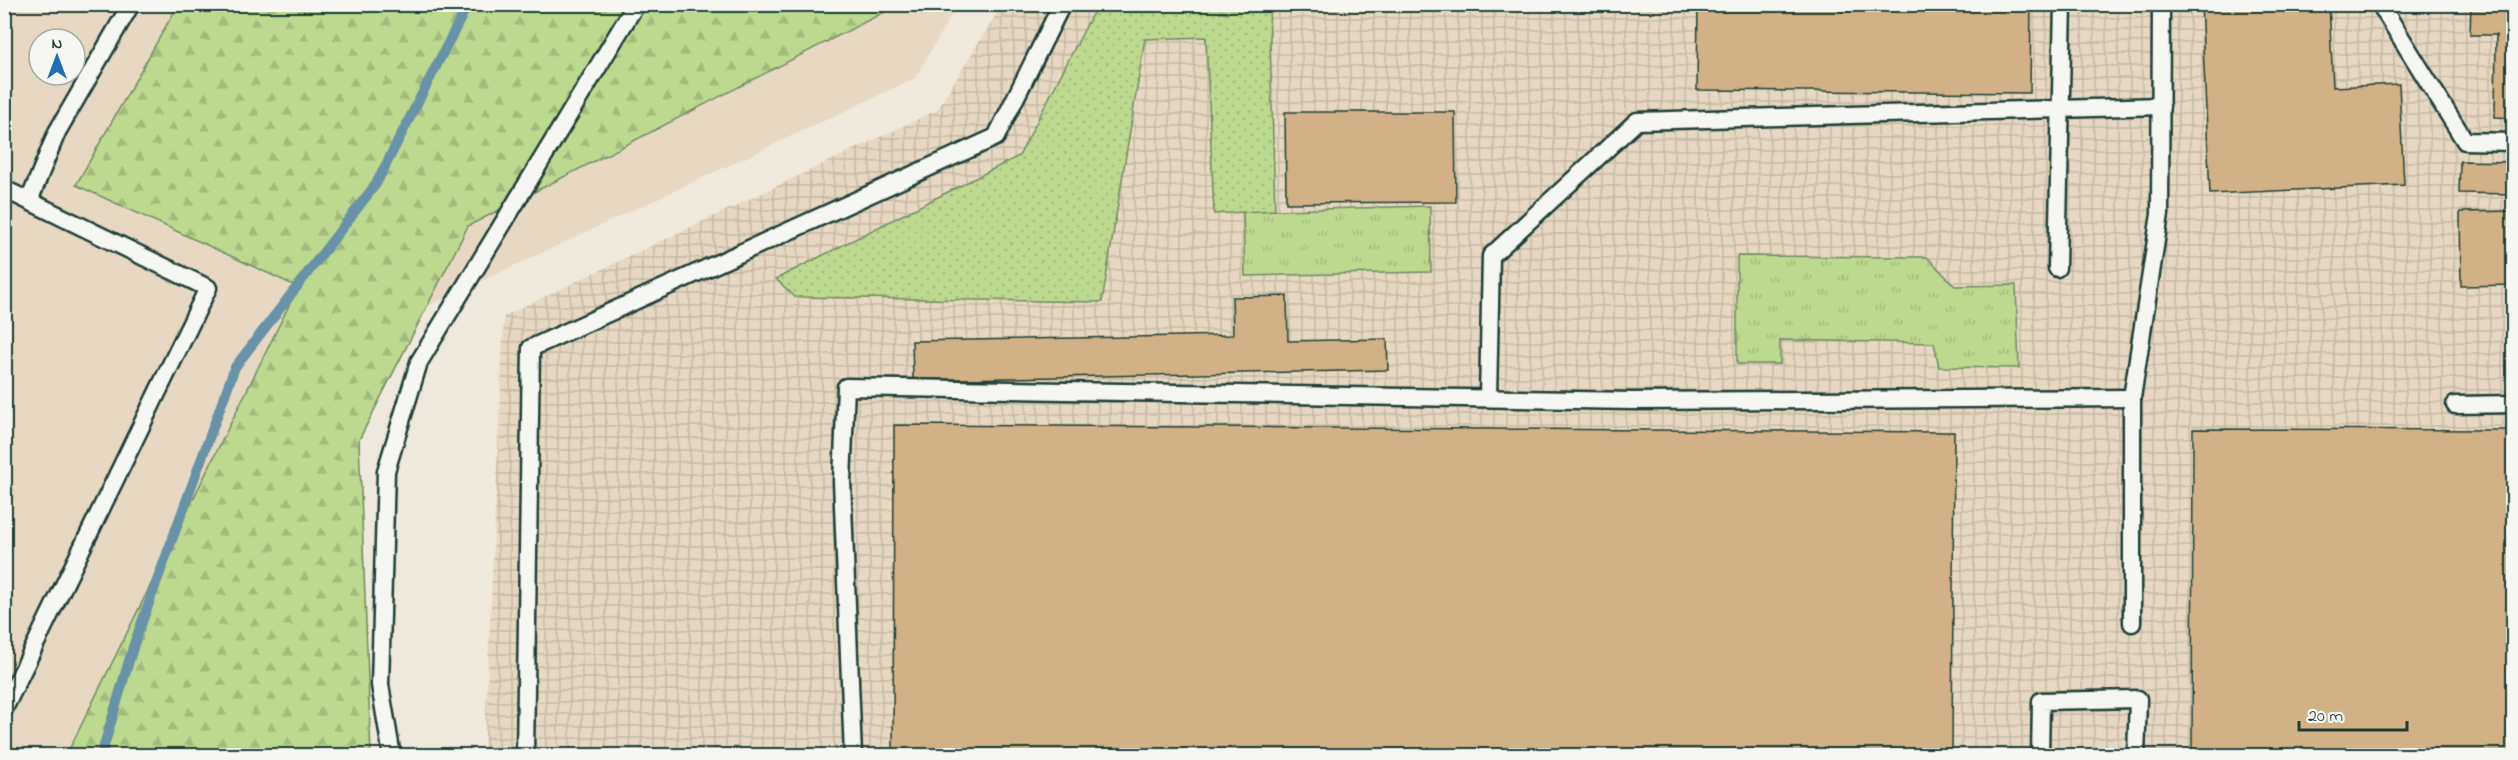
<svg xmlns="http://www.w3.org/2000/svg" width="2518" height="760" font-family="'Indie Flower',sans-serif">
<defs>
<pattern id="industrial-grid" width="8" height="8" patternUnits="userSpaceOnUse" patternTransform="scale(1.5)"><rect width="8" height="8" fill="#e6d8c2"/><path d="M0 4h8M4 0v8" fill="none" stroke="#c5baa7"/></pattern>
<pattern id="grass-tufts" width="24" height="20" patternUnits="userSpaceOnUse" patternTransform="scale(1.5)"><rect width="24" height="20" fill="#bdd88f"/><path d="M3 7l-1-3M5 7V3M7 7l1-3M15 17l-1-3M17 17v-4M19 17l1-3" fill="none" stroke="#a2ba7c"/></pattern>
<pattern id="forest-firs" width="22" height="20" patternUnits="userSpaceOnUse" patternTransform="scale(1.5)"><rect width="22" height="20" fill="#bdd88f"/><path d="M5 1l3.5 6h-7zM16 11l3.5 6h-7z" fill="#a2ba7c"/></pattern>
<pattern id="park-dots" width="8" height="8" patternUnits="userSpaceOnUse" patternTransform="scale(1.5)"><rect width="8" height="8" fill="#bdd88f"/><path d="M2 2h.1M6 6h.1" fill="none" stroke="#a2ba7c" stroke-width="1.8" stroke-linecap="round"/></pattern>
</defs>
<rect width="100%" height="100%" fill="#efe8dc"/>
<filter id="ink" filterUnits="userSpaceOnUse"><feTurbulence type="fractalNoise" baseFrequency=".0167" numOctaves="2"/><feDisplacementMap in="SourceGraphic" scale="12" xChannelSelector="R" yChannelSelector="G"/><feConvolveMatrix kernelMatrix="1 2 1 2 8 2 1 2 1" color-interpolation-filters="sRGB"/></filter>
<g filter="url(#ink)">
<path fill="#e6d8c2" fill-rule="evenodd" d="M4,5h953l-42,73 -534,250 -63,129 12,299 -325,-1zM39,39h36v36h-36z"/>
<polygon fill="url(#industrial-grid)" points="1002,5 2513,5 2513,755 484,756 504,316 937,110"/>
<g fill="url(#grass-tufts)" stroke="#6e8a62" stroke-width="1.5">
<polygon points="1430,206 1431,272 1245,276 1243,211"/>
<polygon points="1737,256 1927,257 1955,286 2016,285 2019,368 1939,367 1934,343 1780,340 1780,364 1737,364"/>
</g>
<polygon fill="url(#forest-firs)" stroke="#6e8a62" stroke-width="1.5" points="178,5 898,5 468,226 359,440 371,755 66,756 298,287 76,185"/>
<polygon fill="url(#park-dots)" stroke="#6e8a62" stroke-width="1.5" points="1097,5 1269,5 1275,210 1214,214 1206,37 1145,39 1102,302 795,297 776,279 1019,156"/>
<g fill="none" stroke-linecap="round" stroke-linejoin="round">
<polyline stroke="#6892a7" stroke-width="10" points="101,756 134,644 235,367 376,184 468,4"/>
</g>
<g fill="#d1b185" stroke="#1f3d34" stroke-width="1.5">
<polygon points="1698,4 2031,4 2030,93 1697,90"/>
<polygon points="2201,4 2329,4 2333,87 2399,84 2404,185 2210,194"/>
<polygon points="2471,4 2514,4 2514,118 2495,117 2496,35 2470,35"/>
<polygon points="1285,112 1455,112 1456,202 1286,203"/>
<polygon points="2460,161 2514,162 2514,194 2459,193"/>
<polygon points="2514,211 2514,285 2461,286 2460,212"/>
<polygon points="1287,296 1288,341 1387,339 1388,370 913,380 912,341 1233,335 1232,297"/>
<polygon points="894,425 1954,432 1952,756 893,756"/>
<polygon points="2193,429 2514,430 2514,756 2192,756"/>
</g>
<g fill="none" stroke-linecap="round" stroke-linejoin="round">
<defs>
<g id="service">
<polyline points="2380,4 2465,141 2514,142"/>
<polyline points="4,189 29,201"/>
<polyline points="2057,268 2063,4"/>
<polyline points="1488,398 1491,256 1637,121 2161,106"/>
<polyline points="2455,405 2514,404"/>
<polyline points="2132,623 2132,398 2160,214 2161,4"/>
<polyline points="4,709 208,288 29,201 57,132 131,4"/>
<polyline points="392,756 380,685 386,471 419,362 636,4"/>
<polyline points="525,756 531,348 996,137 1062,4"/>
<polyline points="853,756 842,481 846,387 1633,401 2132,398"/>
<polyline points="2040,756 2041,701 2138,699 2136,756"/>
</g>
</defs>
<use href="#service" stroke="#1f3d34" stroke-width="21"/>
<use href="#service" stroke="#f6f6f2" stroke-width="16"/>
</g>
</g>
<rect width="2518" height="760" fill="none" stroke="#f6f6f2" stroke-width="24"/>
<rect x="12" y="12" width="2494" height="736" fill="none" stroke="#1f3d34" stroke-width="2" filter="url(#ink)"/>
<g transform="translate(57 57)"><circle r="28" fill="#f6f6f2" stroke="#a0aca6" stroke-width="1.5"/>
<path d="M0-4.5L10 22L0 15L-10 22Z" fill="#1f6fb2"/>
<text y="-9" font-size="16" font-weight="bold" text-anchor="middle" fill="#1f3d34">N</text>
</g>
<path d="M2299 721v9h108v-9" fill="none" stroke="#1f3d34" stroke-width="3"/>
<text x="2308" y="721" font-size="18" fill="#1f3d34" stroke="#f6f6f2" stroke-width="4.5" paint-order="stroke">20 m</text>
</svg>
